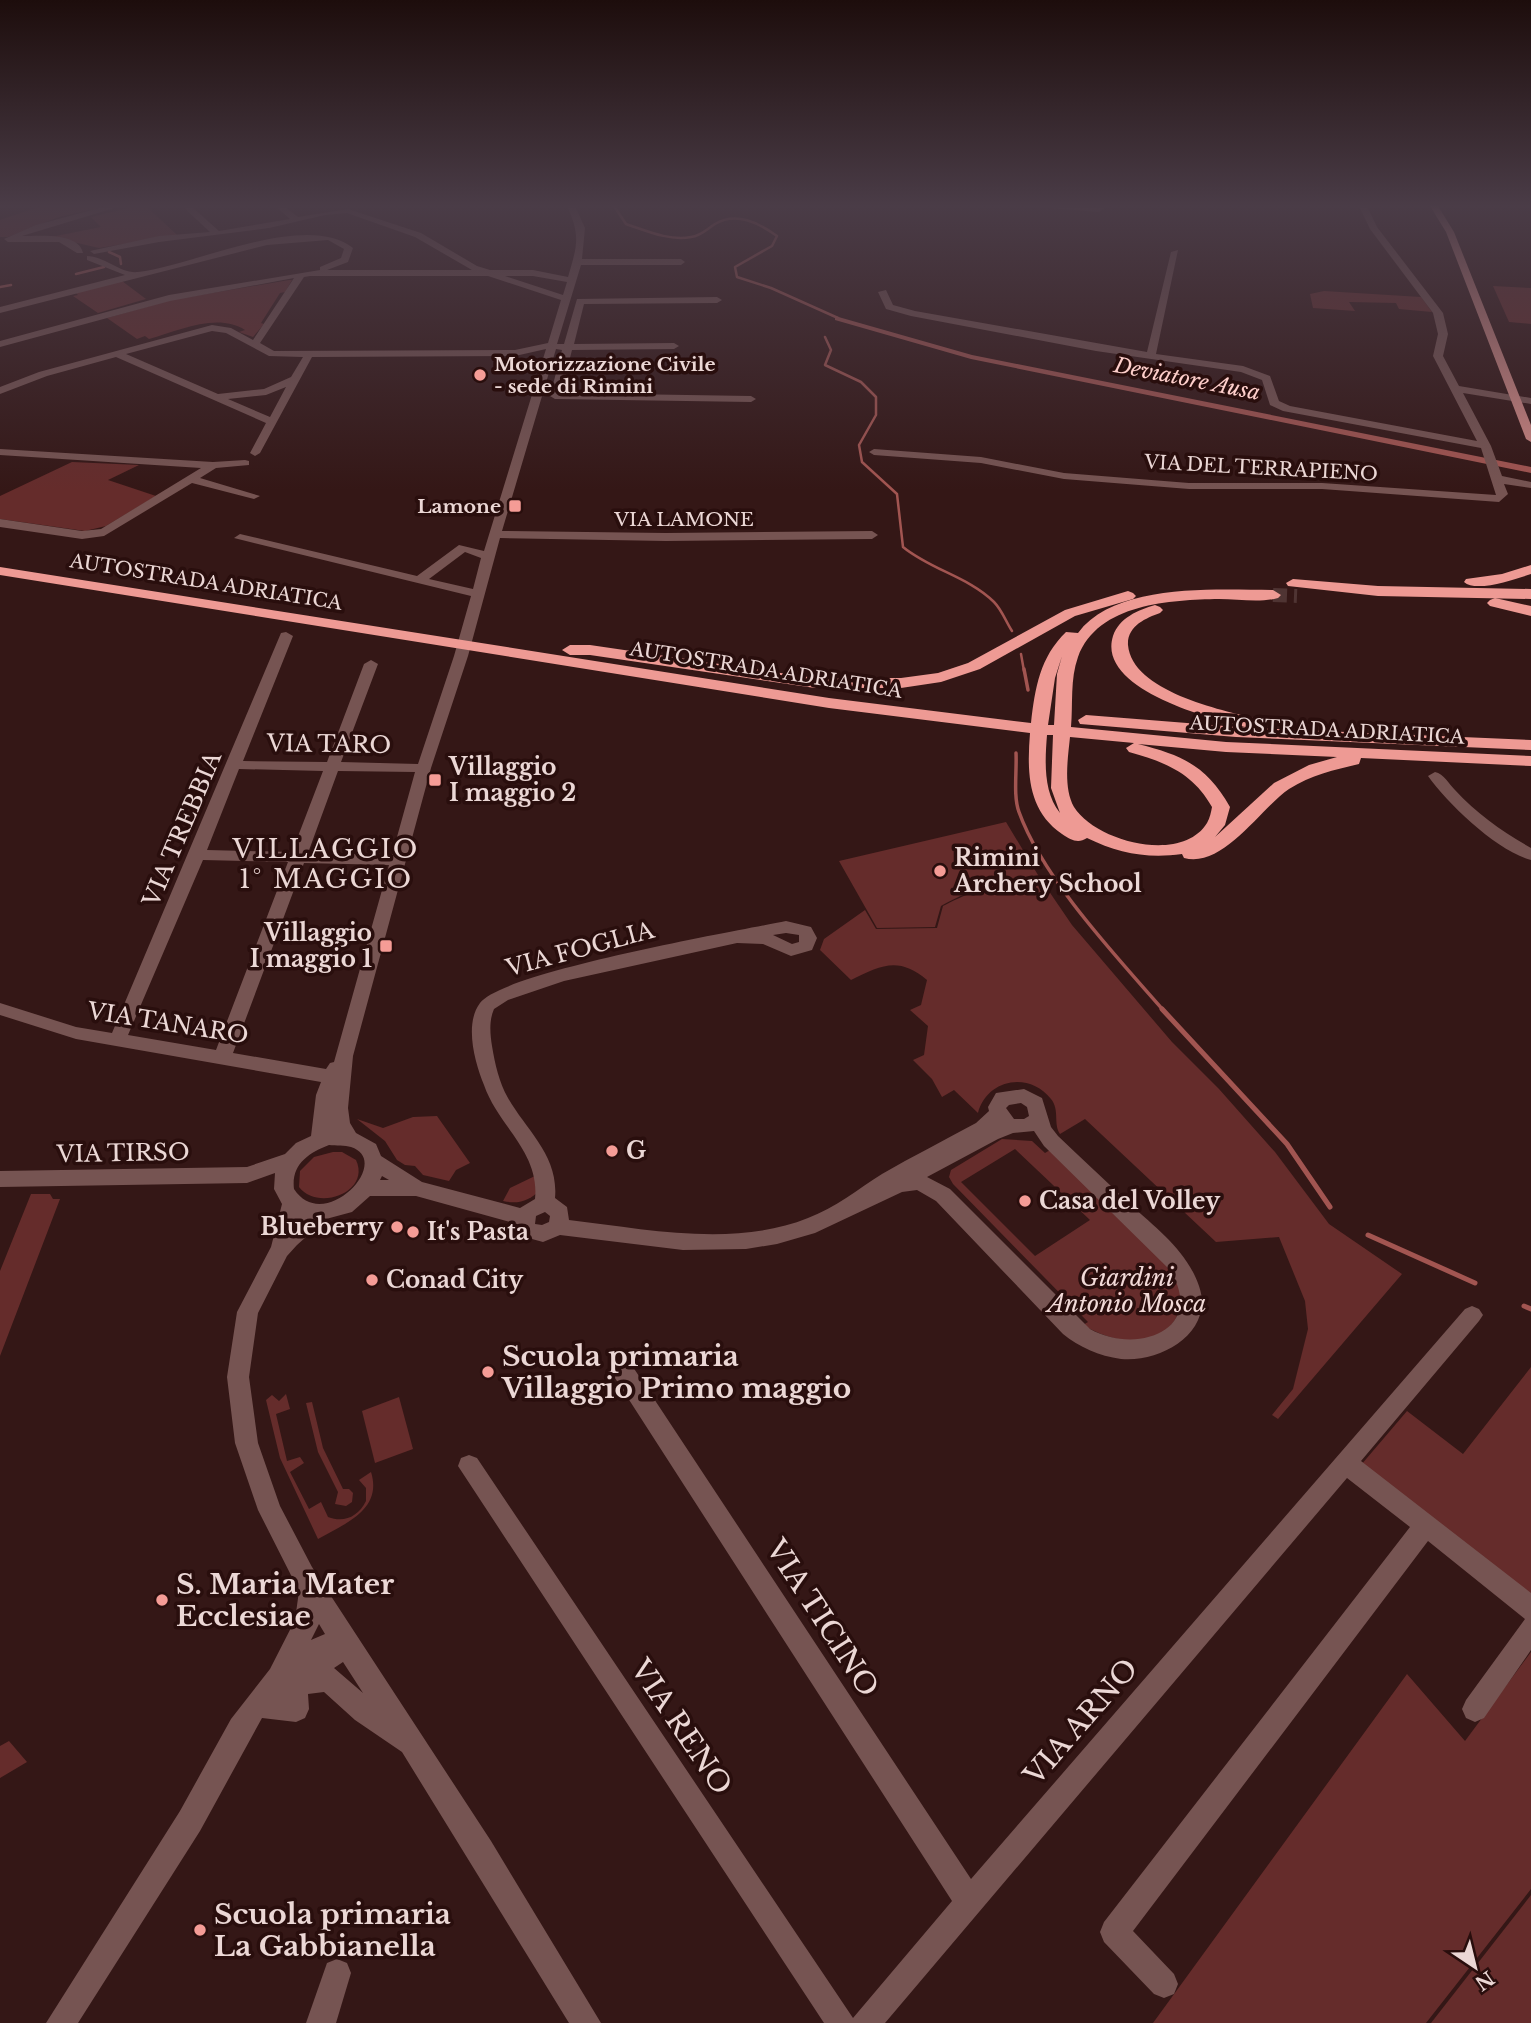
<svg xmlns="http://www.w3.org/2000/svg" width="1531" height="2023" font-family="'Libre Baskerville',serif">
<rect width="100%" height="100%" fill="#341716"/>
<g fill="#652c2b" fill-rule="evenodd">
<polygon points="41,206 92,206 98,208 59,217 8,237 0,237 0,220"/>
<polygon points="137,206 146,206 177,235 99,248 51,237 101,227 91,217"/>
<path d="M289,280h3l-7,12 -5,1 -19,30 3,1 -11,13 -14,-5 6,-2c-28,-18 -67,1 -96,9l-4,-3 -8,3 -30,-21 64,-18z"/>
<polygon points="122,281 146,299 98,313 73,296 78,295 76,293"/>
<polygon points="1493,286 1531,288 1531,324 1509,322"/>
<polygon points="1324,291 1421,297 1432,312 1399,309 1396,303 1349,302 1355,311 1313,308 1310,294"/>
<polygon points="72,462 139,465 108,480 156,496 106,526 85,531 0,519 0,496"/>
<path d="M1006,822l35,58 -11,5c-25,-11 -66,8 -89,21l-6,21 -58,1 -38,-67z"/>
<path d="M1042,881l30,44 100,117 47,47 56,63 54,72 73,50 -124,145 -6,-4 21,-26 15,-60 -3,-28 -26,-64 -63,5 -131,-123 -25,15c-7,-10 0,-24 -9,-35 -22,-28 -64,-20 -73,14l-24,-23 -12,7 -10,-18 -19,-19 11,-5 4,-29 -18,-16 11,-5 6,-25c-28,-24 -46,-15 -76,0l-31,-30 4,-11 41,-29 11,19 61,-1 6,-22c24,-12 62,-30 88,-19z"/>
<polygon points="437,1116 470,1163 456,1170 449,1181 423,1175 415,1166 405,1165 397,1160 385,1141 357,1119 383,1128 413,1117"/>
<path d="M1002,1139l30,2 13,12 5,-3c28,28 56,55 85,82 11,11 26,21 34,34 18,24 16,59 -15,71 -23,9 -51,0 -71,-12l5,-3 -135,-138 -4,-7 2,-7zM1015,1149l75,71 -55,36 -74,-74z"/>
<path d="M333,1152h9l14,8c15,32 -38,52 -57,27l1,-16 14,-14z"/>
<path d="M537,1175v18c-11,9 -20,11 -34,8l7,-13z"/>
<polygon points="31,1194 50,1194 53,1199 60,1199 0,1356 0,1271"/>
<polygon points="1531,1367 1531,1598 1361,1465 1407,1411 1463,1454"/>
<path d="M286,1394l4,15 -14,5 11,47 13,-4 4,6 -14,9 19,37 12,-7 7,15c16,6 30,0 38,-16v-13l-7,-8 12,-8c12,38 -27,52 -53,67l-38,-81 -14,-58 6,-5 7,6z"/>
<polygon points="399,1397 413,1449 375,1463 362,1411"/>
<polygon points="312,1402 323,1448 343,1489 349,1489 353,1493 352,1502 346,1506 335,1504 338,1492 318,1452 306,1403"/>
<polygon points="1531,1652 1531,1889 1426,2023 1153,2023 1407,1674 1465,1741"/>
<polygon points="9,1741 27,1762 0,1778 0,1746"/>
<polygon points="1531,1895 1531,2023 1431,2023"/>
</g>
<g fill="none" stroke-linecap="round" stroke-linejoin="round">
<g stroke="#a25551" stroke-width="2.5">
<path d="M614,206l12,18c21,7 43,17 65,13 10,-1 16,-8 24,-13 21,-13 44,-1 62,12l-5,10 -37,21 2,10 34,11 67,30"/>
<polyline points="109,252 120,257 121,264"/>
<polyline points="76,274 104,267"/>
<polyline points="0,287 11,285"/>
<path d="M825,337l6,13 -6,15 36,17 15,15v18l-17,30 3,17 35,32 6,53c28,23 66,30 91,55 8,8 12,20 18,29"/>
<polyline points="1021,654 1024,671"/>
</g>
<g stroke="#a25551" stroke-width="3.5">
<polyline points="1024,669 1028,690"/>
<path d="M1016,753c1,18 -3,43 3,59 24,67 98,145 145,199"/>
</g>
<g stroke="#a25551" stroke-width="5">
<polyline points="1162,1009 1287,1144 1330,1207"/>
<polyline points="1368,1235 1475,1283"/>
<polyline points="1524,1306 1531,1309"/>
</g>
<polygon fill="#a25551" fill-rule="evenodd" points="835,316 972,355 1531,467 1531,473 971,359 835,320"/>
<polyline stroke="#4f3433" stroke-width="14" stroke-dasharray="14 7" stroke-linecap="butt" points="1273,595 1297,596"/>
<g fill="#765452" fill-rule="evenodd">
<path d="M107,206h14l-99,30c17,0 57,-4 61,17h-6l-18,-11h-51l-4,-3 32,-14z"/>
<path d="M182,206h9l28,25 71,-12 -15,-13h9l14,11 50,-8 73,24 56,33 13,4h43l35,7c9,-31 13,-41 -1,-71h8l10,22 -3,31h99l4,3 -4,3h-100l-24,79h7l13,-45 140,-2 5,3 -5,3 -133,1 -10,40 100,-1 5,3 -5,3 -102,1 -11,43 190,3 5,3 -5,3 -196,-3 -5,-3 12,-46 -6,-1 -54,182 164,2 206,-2 6,4 -6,4 -206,2 -166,-3 -32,118 -37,112 -78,288 -5,52 2,15 6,10 20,11 5,12 41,26 98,26 15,-9c5,-47 -37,-73 -51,-114 -9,-22 -20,-61 -4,-82 22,-31 257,-72 306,-82l25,6 6,11 -5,12 -21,6 -28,-12 -26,-1 -173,38 -56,19 -14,9c-5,11 -4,25 -2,37 3,18 7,36 16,52 19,33 51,58 47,100l12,9 2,13c78,9 164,28 239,-2 27,-10 50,-29 74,-44 31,-18 63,-34 94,-51l13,-12 -1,-4 8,-14 28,-4 18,9 9,29 7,9c24,23 49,46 73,69 26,24 56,46 68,81 16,46 -38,77 -78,73 -22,-3 -42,-12 -58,-25l-127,-133 -19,-11 -15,2 -87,41 -38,11 -31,5 -63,1 -123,-15 -17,7 -22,-6 -7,-13 -98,-27h-46l-18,16 -26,7 -29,26 -10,11 -29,57 -9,64 9,66 22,63 32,61 179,274 110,182h-32l-167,-271 -47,-32 -31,-28 -16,2 1,15 -4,9 -9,4 -34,-4 -62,113 -122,192h-32l134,-212 51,-92 39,-50 25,-49 4,-29 -41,-81 -23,-67 -8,-66 10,-65 34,-65 11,-43 -8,-15 1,-16 -28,10 -247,4v-16l247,-4 38,-13 11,-11 15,-7 5,-41 5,-13 -245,-43 -76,-24v-12l76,24 36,6 169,-400 5,-1 7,4 -50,125 84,1 37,-98 7,-4 7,4 -37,98 77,2 36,-108 17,-60 -237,-58 6,-4 177,42 42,-31 25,6 62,-202 -31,7 -203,1 -52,96 -5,3 -5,-3 16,-30 -150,-66 -69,19 -47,18v-7l39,-15 173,-47 19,3 22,12 41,-62 -124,23 -170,46v-6l169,-46 151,-25v-3l21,-9 3,-9 -16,-9 -61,5 -267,68v-6l125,-32 -38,-15v-4c17,0 34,18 51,16 55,-6 168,-62 215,-24l-5,14 -21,8h145l-57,-33 -68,-24 -22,2 -56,13 -110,14 -65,12 -4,-3 69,-15 51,-4zM310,276h178l73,24 -13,43 -33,7 -241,1 -14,-8 44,-66zM505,276h28l34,6 -4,13zM212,331l14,2 43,23 34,1 -12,20 -27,12 -46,5 -92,-40zM286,387l-16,30 -42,-18 38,-4zM465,552l16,6 -8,31 -44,-10zM239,769l84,2 -31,81 -85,-2zM338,771l77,1 -23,83 -84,-2zM203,860l85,2 -72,188 -88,-15zM304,863l85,2 -55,197 -4,1 -4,6 -93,-16zM786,933l13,2v7l-7,2 -19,-9zM1021,1103l6,4 2,9 -5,3h-10l-8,-11 3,-3zM1034,1131l10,15 126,124c37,61 -34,85 -80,59l-140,-140 -23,-12 71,-38 15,-6zM329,1145c7,1 16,0 22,2 43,14 -27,88 -57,42 -3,-24 14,-36 35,-44zM382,1176l7,4h-9zM545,1212l5,4 -1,6 -7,3 -7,-1 1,-8zM319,1624l6,10 -14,6zM343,1662l20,31 -29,-25z"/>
<polygon points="1024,206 1097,207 1107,206 1099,212"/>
<polygon points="1359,206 1367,206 1377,227 1443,313 1448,334 1443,356 1459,386 1531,398 1531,404 1463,393 1491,446 1502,476 1531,482 1531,488 1504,484 1508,494 1499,502 1322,489 1189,489 1064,479 981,463 874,455 869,452 874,449 981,457 1064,473 1189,483 1322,483 1496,495 1481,448 1283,411 1270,405 1262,380 1241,372 1096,351 911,316 886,309 878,292 886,290 893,305 915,311 1147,352 1171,252 1178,250 1156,354 1243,366 1270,376 1279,401 1290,406 1477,441 1433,356 1438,334 1433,313 1370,229"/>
<polygon points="0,449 213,462 245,460 249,461 249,465 216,468 200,478 260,496 254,499 192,483 104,536 82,539 0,527 0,519 82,531 101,529 201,468 0,455"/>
<path d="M1435,772c9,2 14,12 20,18 22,24 48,42 76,58v12c-34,-9 -83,-56 -103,-84z"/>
<polygon points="1472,1306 1479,1309 1483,1315 1479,1321 1361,1461 1531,1593 1531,1650 1484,1718 1475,1722 1466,1718 1462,1709 1466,1700 1525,1619 1428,1541 1133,1931 1174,1974 1178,1984 1174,1994 1164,1998 1154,1994 1104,1942 1100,1932 1104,1922 1410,1527 1347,1478 885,2023 824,2023 458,1466 461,1458 469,1455 477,1458 853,2018 952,1901 615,1378 612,1371 615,1364 623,1361 631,1364 971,1879 1465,1309"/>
<polygon points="337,1959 347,1963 351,1973 336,2023 306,2023 327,1963"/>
</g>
<polygon fill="#cc8682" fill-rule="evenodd" points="1430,206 1438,206 1454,232 1531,425 1531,442 1526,439 1446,232"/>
<g fill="#ee9a94" fill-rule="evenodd">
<path d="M1531,565v9c-15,5 -55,19 -67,8l2,-3 36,-5z"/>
<path d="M0,567l829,131 202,25c4,-35 9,-66 35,-91l12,1c38,-51 139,-43 195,-43l8,5 -3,3c-18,5 -40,1 -59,1 -48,1 -121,4 -141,58 -8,22 -5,47 -7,70l155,15 305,14v10l-170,-8 -2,6c-25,6 -48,11 -70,25 -28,19 -66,80 -105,69l-2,-4c-35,5 -64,-1 -95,-16 -9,6 -16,2 -25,-4 -35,-24 -35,-63 -32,-101l-201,-25 -829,-133zM1062,656l-5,18 -3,51h-6l7,-47zM1047,735h6l-2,53 9,25c-17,-21 -15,-53 -13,-78zM1070,737l64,6 -8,5 3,4c36,10 64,21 83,55 -1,5 -2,11 -5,16 -25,41 -111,19 -133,-16 -11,-19 -6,-50 -4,-70zM1138,744l88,8 111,5 -28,8 -35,18 -59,54 10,-12 5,-18c-23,-41 -48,-52 -92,-63z"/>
<polygon points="1293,579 1378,586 1531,589 1531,599 1378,596 1288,586 1286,583"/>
<polygon points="1128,591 1133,593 1136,596 1133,599 1075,616 980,669 941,682 901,688 815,688 590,655 570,655 562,650 570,645 590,645 815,678 901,678 938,673 968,663 1065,610"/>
<polygon points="1495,598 1531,606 1531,616 1490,606 1487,603 1490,600"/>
<path d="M1155,605l5,2 3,3 -3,3c-14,5 -33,13 -32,32 4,46 92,65 130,74l2,4 -7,5 278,12v10l-295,-13 -156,-13 -2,-4 8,-5 164,13c-35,-8 -154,-38 -137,-92 6,-18 25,-26 42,-31z"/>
</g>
</g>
<linearGradient id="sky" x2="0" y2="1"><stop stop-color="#1d0d0c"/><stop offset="0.42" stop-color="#4a3c47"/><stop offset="1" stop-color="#4a3c47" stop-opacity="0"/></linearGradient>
<rect width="1531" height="490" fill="url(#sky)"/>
<g fill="#f59c96" stroke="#290e0d" stroke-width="2.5">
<circle cx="480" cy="375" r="7"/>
<rect x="508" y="499" width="14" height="14" rx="3.5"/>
<rect x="428" y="773" width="14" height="14" rx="3.5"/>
<circle cx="940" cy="871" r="7"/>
<rect x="379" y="939" width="14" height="14" rx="3.5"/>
<circle cx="612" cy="1151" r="7"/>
<circle cx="1025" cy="1201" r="7"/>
<circle cx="397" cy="1227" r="7"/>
<circle cx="413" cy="1232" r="7"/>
<circle cx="372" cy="1280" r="7"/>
<circle cx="488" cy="1372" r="7"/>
<circle cx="162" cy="1600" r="7"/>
<circle cx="200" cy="1930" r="7"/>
</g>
<g text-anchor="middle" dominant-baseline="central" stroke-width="7" stroke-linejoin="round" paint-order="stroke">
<g font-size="19" font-weight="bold" fill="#ebd7d5" stroke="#290e0d" text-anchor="start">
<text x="494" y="364">Motorizzazione Civile<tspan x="494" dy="22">- sede di Rimini</tspan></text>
<text x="501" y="506" text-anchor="end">Lamone</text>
</g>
<g font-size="19" fill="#ebd7d5" stroke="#290e0d">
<text transform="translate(1261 468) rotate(3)">VIA DEL TERRAPIENO</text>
<text x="684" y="519">VIA LAMONE</text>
<text transform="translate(206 582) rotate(9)">AUTOSTRADA ADRIATICA</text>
<text transform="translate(766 670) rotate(9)">AUTOSTRADA ADRIATICA</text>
<text transform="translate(1327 730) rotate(3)">AUTOSTRADA ADRIATICA</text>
</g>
<g font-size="21" font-style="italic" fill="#fecfcb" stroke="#290e0d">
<text transform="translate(1187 379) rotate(11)">Deviatore Ausa</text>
</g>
<g font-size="23" fill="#ebd7d5" stroke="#290e0d">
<text transform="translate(329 744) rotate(1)">VIA TARO</text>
<text transform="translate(182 829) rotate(-67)">VIA TREBBIA</text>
<text transform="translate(580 949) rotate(-15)">VIA FOGLIA</text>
<text transform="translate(168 1023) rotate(9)">VIA TANARO</text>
<text transform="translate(123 1153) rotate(-1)">VIA TIRSO</text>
</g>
<g font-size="23" font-weight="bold" fill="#ebd7d5" stroke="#290e0d" text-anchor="start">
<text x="449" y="767">Villaggio<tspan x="449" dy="26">I maggio 2</tspan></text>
<text x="954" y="858">Rimini<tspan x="954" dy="26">Archery School</tspan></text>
<text x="372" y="933" text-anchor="end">Villaggio<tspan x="372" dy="26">I maggio 1</tspan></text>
<text x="626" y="1151">G</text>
<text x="1039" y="1201">Casa del Volley</text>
<text x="383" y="1227" text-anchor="end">Blueberry</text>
<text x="427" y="1232">It's Pasta</text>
<text x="386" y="1280">Conad City</text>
</g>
<g font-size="23" font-style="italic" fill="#f2dad8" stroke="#290e0d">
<text x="1127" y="1278">Giardini<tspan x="1127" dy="26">Antonio Mosca</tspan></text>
</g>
<g font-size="26" letter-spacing="2" fill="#ebd7d5" stroke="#290e0d">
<text x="326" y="849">VILLAGGIO<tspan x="326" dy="30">1° MAGGIO</tspan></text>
</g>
<g font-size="28" font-weight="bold" fill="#ebd7d5" stroke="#290e0d" text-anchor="start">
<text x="502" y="1356">Scuola primaria<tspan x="502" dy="32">Villaggio Primo maggio</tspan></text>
<text x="176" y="1584">S. Maria Mater<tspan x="176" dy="32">Ecclesiae</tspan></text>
<text x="214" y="1914">Scuola primaria<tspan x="214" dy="32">La Gabbianella</tspan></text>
</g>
<g font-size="28" fill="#ebd7d5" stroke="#290e0d">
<text transform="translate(822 1618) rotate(57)">VIA TICINO</text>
<text transform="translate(1081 1722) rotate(-49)">VIA ARNO</text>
<text transform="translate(681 1727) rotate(56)">VIA RENO</text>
</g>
</g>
<g transform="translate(1475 1967) rotate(145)" stroke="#290e0d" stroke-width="5" paint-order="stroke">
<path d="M0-5L12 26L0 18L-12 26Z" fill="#ebd7d5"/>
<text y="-10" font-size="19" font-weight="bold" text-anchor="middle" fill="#ebd7d5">N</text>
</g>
</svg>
